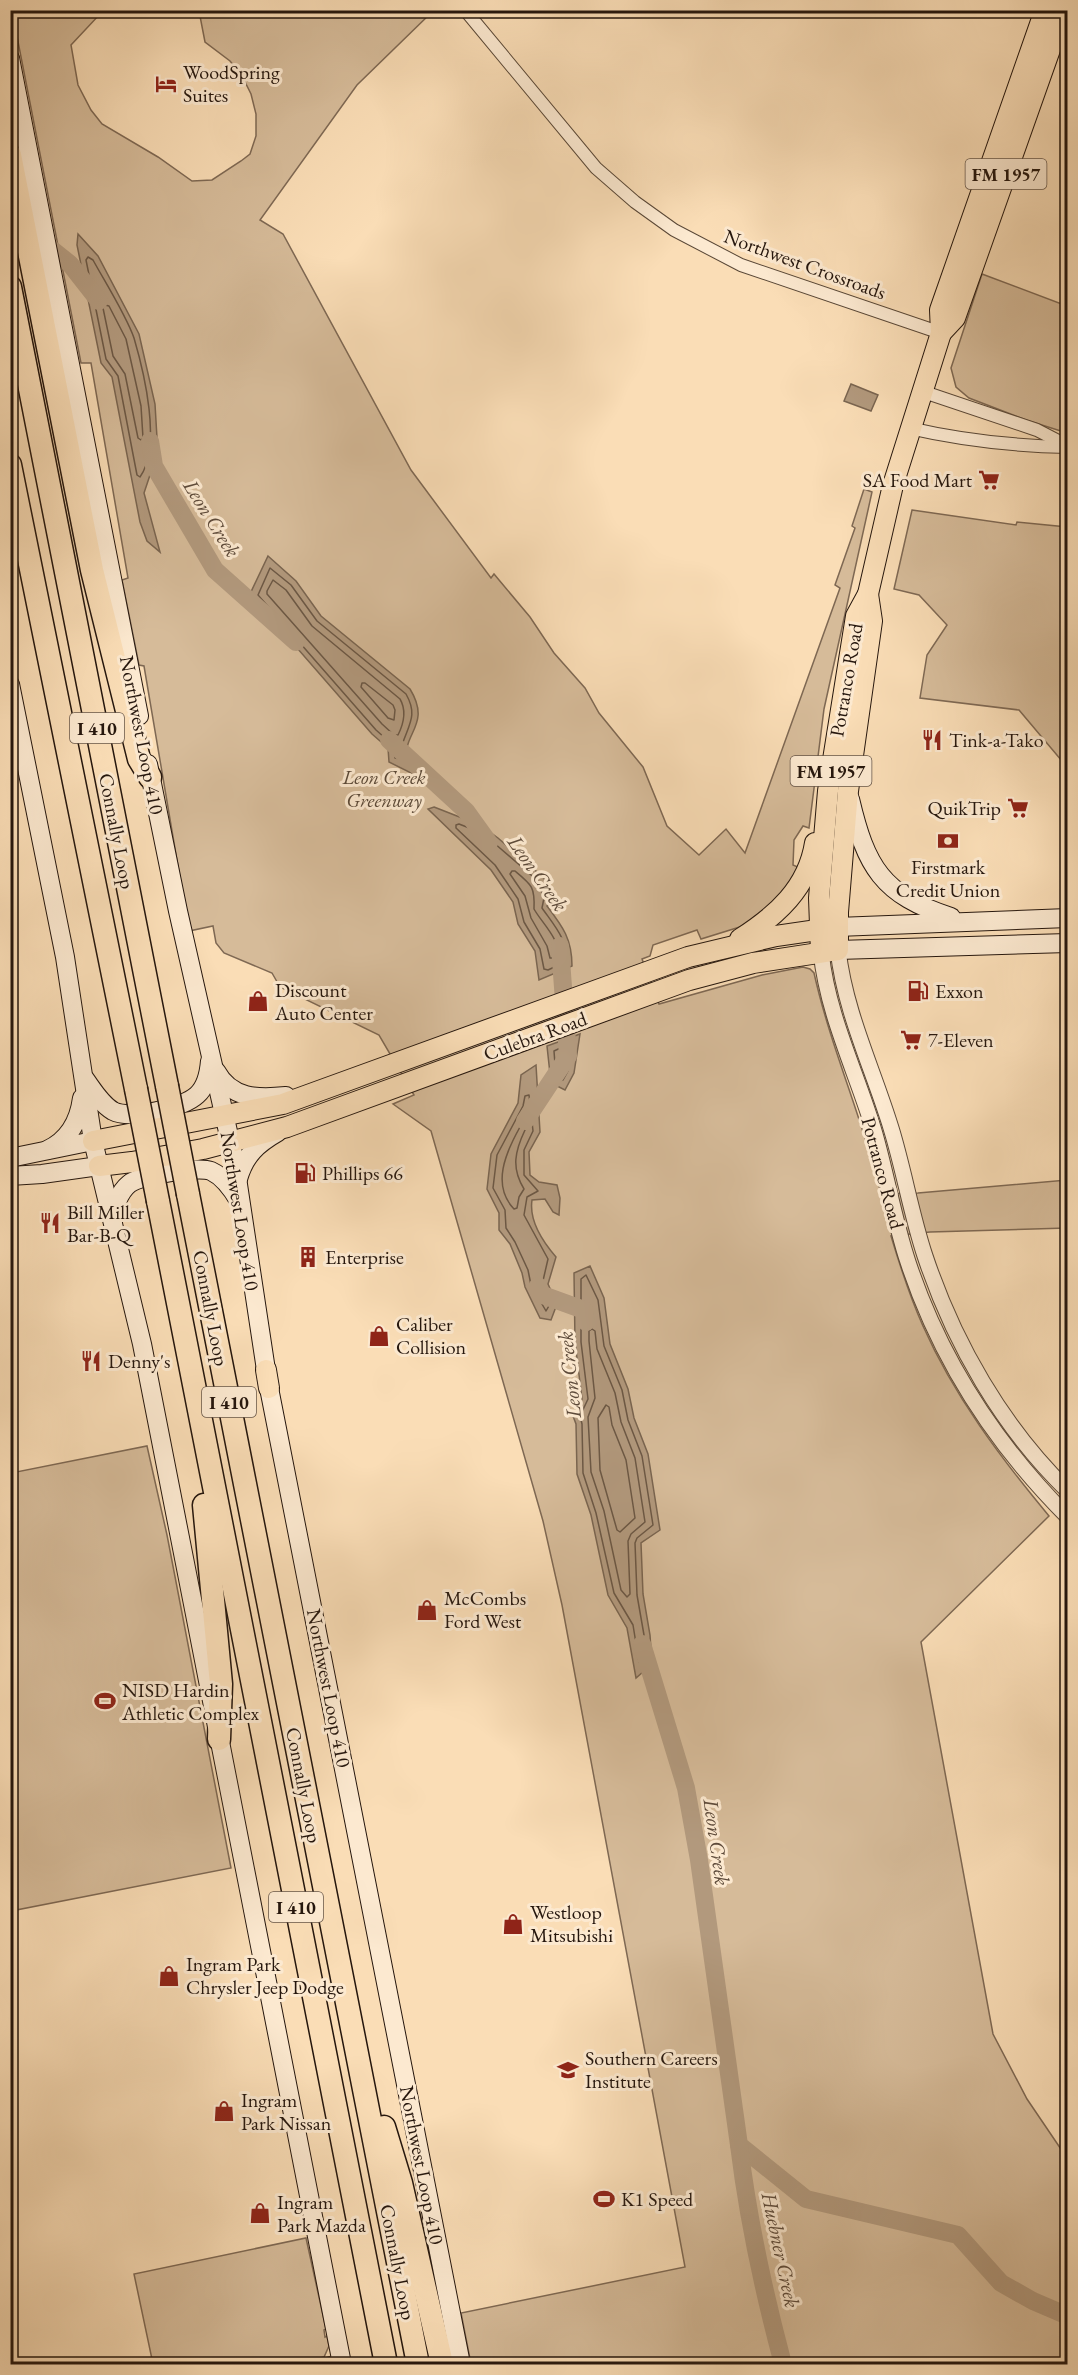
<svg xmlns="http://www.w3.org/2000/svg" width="1078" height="2375" font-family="'EB Garamond',serif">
<rect width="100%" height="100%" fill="#faddb6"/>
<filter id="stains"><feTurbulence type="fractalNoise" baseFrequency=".00333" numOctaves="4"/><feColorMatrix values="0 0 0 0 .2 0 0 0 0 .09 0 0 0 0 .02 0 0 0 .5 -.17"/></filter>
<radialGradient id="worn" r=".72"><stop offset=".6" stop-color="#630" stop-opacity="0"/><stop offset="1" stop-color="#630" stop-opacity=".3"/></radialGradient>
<g fill="#d6bb99" stroke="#7e6853" stroke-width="1.5">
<path d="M12,11h94l-6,3 -29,31 7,40 13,25 11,14 56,33 34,24 20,-1 29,-19 9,-7 6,-18v-22l-5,-20 -10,-20 -11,-13 -25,-19 -6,-31h234l-76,74 -97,135 23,14 128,236 80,108 3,-4 36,43 24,36 31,35 14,25 44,54 24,59 32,29 27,-26 19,24 95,-265 -5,-3 20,-57 -3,-2 12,-37 8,3 -48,217 -15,119 -6,-2 -9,14 -1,25 7,3 -29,40 -28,18 -42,13 -4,-9 -44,15 -3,11 -8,3 17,45 103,-29 41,-8 7,2 4,4c17,76 49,146 67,221l37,-1 149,-13v48l-137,4 -39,4c9,30 19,61 32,90 31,70 77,131 126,190l-128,126 72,392 34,65 40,59v206h-596l-10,-51 224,-46 -123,-662 -19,-84 -112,-390 -38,-27 21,-9 -35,-60 -99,-48 -8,-14 -48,-20 -8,-10 -3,-17 -24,5 -45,-265 -5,-1 -17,-85 6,-2 -37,-215h-10z"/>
<polygon points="982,274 1067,306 1067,433 1026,420 969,398 956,387 951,368"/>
<polygon points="912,510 1016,525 1017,522 1067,527 1067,767 1019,710 920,698 927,655 947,625 919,595 894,589"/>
<polygon points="147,1446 167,1535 231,1868 11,1911 11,1473"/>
<polygon points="306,2238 326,2329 324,2330 325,2337 327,2336 329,2346 324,2357 296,2364 153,2364 134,2274"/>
</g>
<g fill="#b2997d" stroke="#7a6550" stroke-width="1.5">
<polygon points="78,234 98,256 139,334 155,404 157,438 155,460 144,493 160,552 147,541 140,522 112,377 101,363 77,245"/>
<polygon points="851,384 878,395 871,411 844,401"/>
<path d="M268,556l28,25 25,35 89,73c22,36 -8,44 -3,71 1,4 4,9 6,14l-24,-12 -1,-14 -16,-14 -122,-140z"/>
<path d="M434,807l46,18 18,13 46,40 7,22 -4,6c16,21 25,33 25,60l-33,14 -4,-29 -17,-27 -5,-22 -22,-32 -63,-61z"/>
<polygon points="580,1034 574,1073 565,1090 551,1083 547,1046"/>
<path d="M536,1065l4,67 -11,20 1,23 9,7 18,3 3,13 -1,17 -6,-3 -8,-13 -13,1c-3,20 11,42 24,57l-8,27 9,20 -6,16 -11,-2 -15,-31 -3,-14 -12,-29 -11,-14v-17l-12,-24 4,-35 27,-51 3,-28z"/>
<polygon points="590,1266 604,1298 610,1344 628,1389 634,1418 648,1454 660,1530 641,1543 643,1594 650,1635 652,1664 636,1678 627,1628 608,1595 591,1515 577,1474 576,1424 573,1416 582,1399 575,1342 574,1273"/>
</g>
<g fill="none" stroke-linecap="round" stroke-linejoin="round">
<g stroke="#6c5845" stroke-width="1.5">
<path d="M88,257l5,3c12,22 33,55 41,78 10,34 28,108 6,139l-3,-2 -19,-99 -12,-17 -20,-99z"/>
<polygon points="105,305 109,306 126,339 141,406 143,438 141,440 138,438 125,374 113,356 103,308"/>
<path d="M270,568l21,17 26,36 89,73c12,21 3,30 -4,51 -1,4 -1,9 -2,14l-5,-1 -2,-13 -17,-15 -118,-135z"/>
<path d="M273,580l13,10 26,36 88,73c7,12 4,24 -2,36h-4l-12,-11 -115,-130v-3z"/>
<polygon points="362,683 365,683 393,705 395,710 394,720 388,718 361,687"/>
<path d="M459,824l18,7 17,12 44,38 6,17 -2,10c11,16 28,34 23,54l-17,8 -4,-1 -4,-20 -16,-27 -6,-23 -23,-34 -39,-37v-3z"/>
<path d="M512,871h3c17,14 20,16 19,38 7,13 29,33 23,49h-7l-3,-12 -16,-28 -6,-22 -15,-22z"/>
<polygon points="569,1044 573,1047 568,1071 563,1080 560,1081 556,1078 554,1051"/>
<polygon points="529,1095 533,1131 524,1150 524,1175 538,1191 527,1197 524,1215 548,1259 542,1285 550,1304 546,1311 531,1285 528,1270 515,1242 506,1228 505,1210 493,1188 497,1155 523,1106 525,1096"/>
<path d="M524,1126l1,4c-10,21 -14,38 -1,59l-5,8 -2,11 -3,1c-23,-24 -8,-57 6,-82z"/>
<polygon points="586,1275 598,1300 604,1346 622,1390 628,1420 642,1456 653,1525 637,1538 635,1543 637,1595 644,1635 645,1661 642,1664 639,1662 633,1625 614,1593 596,1513 583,1473 582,1424 580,1416 588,1399 581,1342 581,1279"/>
<polygon points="592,1329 595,1331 597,1349 615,1393 621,1422 635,1458 645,1522 631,1534 628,1541 630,1594 627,1597 621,1590 604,1511 591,1472 588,1417 595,1398 589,1341 589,1331"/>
<polygon points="606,1405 609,1407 612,1425 626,1460 635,1518 620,1532 617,1530 600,1470 598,1418"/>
</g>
<g stroke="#b2997d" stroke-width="18">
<polyline points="10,216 70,264 99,301"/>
<polyline points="150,441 154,466 215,570 296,642"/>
<polyline points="389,740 466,811 489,843"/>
<polyline points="525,1121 568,1056 560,946"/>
<polyline points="538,1286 540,1294 584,1310 586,1322"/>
<polyline points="642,1644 686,1788 699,1860 739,2145 806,2199 958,2235 1001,2283 1033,2301 1068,2316"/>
<path d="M739,2145c9,74 25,148 44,219"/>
</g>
<defs>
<g id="minor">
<polyline points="465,10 596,168 635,202 674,230 741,265 941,333"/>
<polyline points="921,391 1037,430 1066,445"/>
<path d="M909,428c52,12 105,18 159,19"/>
<polyline points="327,2364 341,2360"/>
</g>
<g id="tertiary">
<path d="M838,950c7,62 35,119 53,178 13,42 20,86 34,128 29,87 77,171 143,235"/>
<path d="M821,952c7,65 36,121 54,182 12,42 19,86 33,128 32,97 87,182 160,255"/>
</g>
<g id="secondary">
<polyline points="10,58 139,716"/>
<polyline points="10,684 65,957 93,1141 142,1344 342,2364"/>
<polyline points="148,764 178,911 234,1158 266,1370"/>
<path d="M850,799c16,68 32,96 101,118"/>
<polyline points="837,927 1068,918"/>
<polyline points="838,950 1068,943"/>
<path d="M216,1071c15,28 42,28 70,25"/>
<path d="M85,1079c8,11 16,25 28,32 17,9 70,-3 84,-16 9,-8 12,-22 13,-34"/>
<path d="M47,1150c22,-10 32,-29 35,-52"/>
<polyline points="10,1158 93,1141"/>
<polyline points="10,1176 42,1174 99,1166"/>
<path d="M238,1179c7,-24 19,-35 40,-47"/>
<path d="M113,1221c0,-12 6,-29 16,-37 11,-9 69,-18 82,-13 13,6 21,18 28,30"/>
<polyline points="269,1388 461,2364"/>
</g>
<g id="primary">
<polyline points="941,333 955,318 1064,10"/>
<path d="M740,939c36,-23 68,-51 75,-96"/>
<polyline points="821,952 819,898 828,791 856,616 868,594 893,485 941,333 940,310 1045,10"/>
<polyline points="93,1141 283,1104 688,957 776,936 831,928"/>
<polyline points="99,1166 132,1162 203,1149 287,1127 689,980 753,963 838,950 838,912 848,791 872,621 868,594"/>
<polyline points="266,1370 269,1388"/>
</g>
<g id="motorway">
<polyline points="10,155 92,570 139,759 150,777"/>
<polyline points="10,287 167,1086"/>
<polyline points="10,465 136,1089"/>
<polyline points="188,1194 418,2364"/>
<polyline points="158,1201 386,2364"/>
<polyline points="204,1505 221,1684 219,1739"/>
<polyline points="384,2127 401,2183 442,2364"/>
</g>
</defs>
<use href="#minor" stroke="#5a4837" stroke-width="14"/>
<use href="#tertiary" stroke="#5a4837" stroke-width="17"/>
<use href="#secondary" stroke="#25160d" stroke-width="20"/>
<use href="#primary" stroke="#25160d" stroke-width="22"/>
<use href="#motorway" stroke="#25160d" stroke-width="25"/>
<use href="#minor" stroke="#fce9d0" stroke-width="12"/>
<use href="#tertiary" stroke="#fce9d0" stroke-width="15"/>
<use href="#secondary" stroke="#fce9d0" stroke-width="18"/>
<use href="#primary" stroke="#faddb6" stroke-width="20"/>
<use href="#motorway" stroke="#faddb6" stroke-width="22"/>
<defs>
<g id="motorway-bridge">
<polyline points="167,1086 188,1194"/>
<polyline points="136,1089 158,1201"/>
</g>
</defs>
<use href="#motorway-bridge" stroke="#25160d" stroke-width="25" stroke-linecap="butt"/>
<use href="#motorway-bridge" stroke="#faddb6" stroke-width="22"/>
</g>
<defs>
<symbol id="hotel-bare" viewBox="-9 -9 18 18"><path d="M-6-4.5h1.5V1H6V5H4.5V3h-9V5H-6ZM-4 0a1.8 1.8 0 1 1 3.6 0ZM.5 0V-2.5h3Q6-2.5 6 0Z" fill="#8f2418" stroke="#fce9d0" stroke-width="2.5" paint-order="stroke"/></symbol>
<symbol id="supermarket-bare" viewBox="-9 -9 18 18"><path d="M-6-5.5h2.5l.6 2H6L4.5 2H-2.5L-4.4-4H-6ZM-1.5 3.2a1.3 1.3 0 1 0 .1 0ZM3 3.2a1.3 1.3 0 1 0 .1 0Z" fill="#8f2418" stroke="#fce9d0" stroke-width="2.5" paint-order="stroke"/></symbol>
<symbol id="restaurant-bare" viewBox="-9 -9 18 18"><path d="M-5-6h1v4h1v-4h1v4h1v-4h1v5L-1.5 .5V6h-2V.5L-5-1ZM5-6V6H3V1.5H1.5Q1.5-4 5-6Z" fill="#8f2418" stroke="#fce9d0" stroke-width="2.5" paint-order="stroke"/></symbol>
<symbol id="bank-bare" viewBox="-9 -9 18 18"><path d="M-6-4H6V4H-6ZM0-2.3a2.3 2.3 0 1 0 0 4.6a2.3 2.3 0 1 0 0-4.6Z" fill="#8f2418" stroke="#fce9d0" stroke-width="2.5" paint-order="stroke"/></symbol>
<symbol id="fuel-bare" viewBox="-9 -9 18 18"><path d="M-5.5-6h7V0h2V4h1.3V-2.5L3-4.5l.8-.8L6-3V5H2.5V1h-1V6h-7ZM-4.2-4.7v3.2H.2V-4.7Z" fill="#8f2418" stroke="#fce9d0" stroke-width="2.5" paint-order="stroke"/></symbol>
<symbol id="shop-bare" viewBox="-9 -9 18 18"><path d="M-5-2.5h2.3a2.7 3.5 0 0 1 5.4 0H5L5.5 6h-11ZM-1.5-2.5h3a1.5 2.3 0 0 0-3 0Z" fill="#8f2418" stroke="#fce9d0" stroke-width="2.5" paint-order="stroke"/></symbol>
<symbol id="building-bare" viewBox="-9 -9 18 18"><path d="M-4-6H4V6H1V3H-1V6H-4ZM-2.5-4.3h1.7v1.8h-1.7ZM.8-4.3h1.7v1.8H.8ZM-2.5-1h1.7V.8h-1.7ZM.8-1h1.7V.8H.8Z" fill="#8f2418" stroke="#fce9d0" stroke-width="2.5" paint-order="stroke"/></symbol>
<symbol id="stadium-bare" viewBox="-9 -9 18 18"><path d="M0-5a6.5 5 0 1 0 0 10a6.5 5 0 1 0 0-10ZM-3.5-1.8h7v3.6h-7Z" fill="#8f2418" stroke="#fce9d0" stroke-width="2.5" paint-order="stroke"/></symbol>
<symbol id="university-bare" viewBox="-9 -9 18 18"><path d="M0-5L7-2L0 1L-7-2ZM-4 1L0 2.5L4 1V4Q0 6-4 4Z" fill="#8f2418" stroke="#fce9d0" stroke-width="2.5" paint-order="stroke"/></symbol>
</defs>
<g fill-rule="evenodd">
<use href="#hotel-bare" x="151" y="69" width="30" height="30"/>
<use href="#supermarket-bare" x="974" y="465" width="30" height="30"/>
<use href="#restaurant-bare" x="917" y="725" width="30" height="30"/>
<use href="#supermarket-bare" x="1003" y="793" width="30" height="30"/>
<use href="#bank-bare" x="933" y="826" width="30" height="30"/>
<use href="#fuel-bare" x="903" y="976" width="30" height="30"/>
<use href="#shop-bare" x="243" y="986" width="30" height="30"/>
<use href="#supermarket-bare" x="896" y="1025" width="30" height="30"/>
<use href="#fuel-bare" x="290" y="1158" width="30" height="30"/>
<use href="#restaurant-bare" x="35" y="1208" width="30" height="30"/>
<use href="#building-bare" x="293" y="1242" width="30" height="30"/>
<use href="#shop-bare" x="364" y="1321" width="30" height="30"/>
<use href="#restaurant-bare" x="76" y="1346" width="30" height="30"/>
<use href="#shop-bare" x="412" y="1595" width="30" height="30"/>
<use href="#stadium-bare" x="90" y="1686" width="30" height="30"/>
<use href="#shop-bare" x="498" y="1909" width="30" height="30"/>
<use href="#shop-bare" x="154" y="1961" width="30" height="30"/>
<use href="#university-bare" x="553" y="2055" width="30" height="30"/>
<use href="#shop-bare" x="209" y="2096" width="30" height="30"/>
<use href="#stadium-bare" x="589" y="2184" width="30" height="30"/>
<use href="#shop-bare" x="245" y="2198" width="30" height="30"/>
</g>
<g text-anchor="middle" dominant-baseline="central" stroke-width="6" stroke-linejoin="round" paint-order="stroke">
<g fill="#fce9d0" stroke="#665548" stroke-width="1.5">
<rect x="965.5" y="159" width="81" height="30" rx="4.5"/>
<rect x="70" y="713" width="54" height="30" rx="4.5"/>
<rect x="790.5" y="756" width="81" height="30" rx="4.5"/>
<rect x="202" y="1387" width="54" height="30" rx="4.5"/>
<rect x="269" y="1892" width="54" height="30" rx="4.5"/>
</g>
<g font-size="18" font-weight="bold" fill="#25160d">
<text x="1006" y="174">FM 1957</text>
<text x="97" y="728">I 410</text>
<text x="831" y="771">FM 1957</text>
<text x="229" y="1402">I 410</text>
<text x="296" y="1907">I 410</text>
</g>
<g font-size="20" fill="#25160d" stroke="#fce9d0" text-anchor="start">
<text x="183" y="72">WoodSpring<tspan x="183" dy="23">Suites</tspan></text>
<text x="972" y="480" text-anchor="end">SA Food Mart</text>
<text x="949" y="740">Tink-a-Tako</text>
<text x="1001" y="808" text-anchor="end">QuikTrip</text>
<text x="948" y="867" text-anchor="middle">Firstmark<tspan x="948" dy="23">Credit Union</tspan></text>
<text x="275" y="990">Discount<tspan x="275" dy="23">Auto Center</tspan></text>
<text x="935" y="991">Exxon</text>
<text x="928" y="1040">7-Eleven</text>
<text x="322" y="1173">Phillips 66</text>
<text x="67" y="1212">Bill Miller<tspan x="67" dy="23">Bar-B-Q</tspan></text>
<text x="325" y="1257">Enterprise</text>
<text x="396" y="1324">Caliber<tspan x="396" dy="23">Collision</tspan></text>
<text x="108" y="1361">Denny's</text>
<text x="444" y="1598">McCombs<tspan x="444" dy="23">Ford West</tspan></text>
<text x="122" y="1690">NISD Hardin<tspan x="122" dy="23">Athletic Complex</tspan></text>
<text x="530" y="1912">Westloop<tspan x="530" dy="23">Mitsubishi</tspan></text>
<text x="186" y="1964">Ingram Park<tspan x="186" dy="23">Chrysler Jeep Dodge</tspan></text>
<text x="585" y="2058">Southern Careers<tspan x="585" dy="23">Institute</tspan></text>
<text x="241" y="2100">Ingram<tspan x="241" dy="23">Park Nissan</tspan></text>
<text x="621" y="2199">K1 Speed</text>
<text x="277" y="2202">Ingram<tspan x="277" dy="23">Park Mazda</tspan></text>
</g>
<g font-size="20" fill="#25160d" stroke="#fce9d0">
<text transform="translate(805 264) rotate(20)">Northwest Crossroads</text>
<text transform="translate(846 680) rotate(-80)">Potranco Road</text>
<text transform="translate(142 735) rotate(79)">Northwest Loop 410</text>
<text transform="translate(117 831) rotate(79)">Connally Loop</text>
<text transform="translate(535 1036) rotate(-20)">Culebra Road</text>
<text transform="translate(883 1173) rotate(75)">Potranco Road</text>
<text transform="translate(240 1211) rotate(81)">Northwest Loop 410</text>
<text transform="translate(211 1308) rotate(79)">Connally Loop</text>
<text transform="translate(329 1688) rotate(79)">Northwest Loop 410</text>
<text transform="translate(304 1785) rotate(79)">Connally Loop</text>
<text transform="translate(422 2165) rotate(79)">Northwest Loop 410</text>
<text transform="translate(398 2262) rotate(79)">Connally Loop</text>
</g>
<g font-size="20" font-style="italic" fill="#5a4837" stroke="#fce9d0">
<text x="384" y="777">Leon Creek<tspan x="384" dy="23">Greenway</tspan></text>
</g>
<g font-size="21" font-style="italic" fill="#5d4a3a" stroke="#fce9d0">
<text transform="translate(212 518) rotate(58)">Leon Creek</text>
<text transform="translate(538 873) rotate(55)">Leon Creek</text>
<text transform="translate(569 1375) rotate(-96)">Leon Creek</text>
<text transform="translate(717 1842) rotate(82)">Leon Creek</text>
<text transform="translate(781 2250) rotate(78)">Huebner Creek</text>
</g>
</g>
<rect width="1078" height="2375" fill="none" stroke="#faddb6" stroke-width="36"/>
<rect x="12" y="12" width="1054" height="2351" fill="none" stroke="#25160d" stroke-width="3"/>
<rect x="18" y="18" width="1042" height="2339" fill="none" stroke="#25160d" stroke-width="1.5"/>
<rect width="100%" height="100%" filter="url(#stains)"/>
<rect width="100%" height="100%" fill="url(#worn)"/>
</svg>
